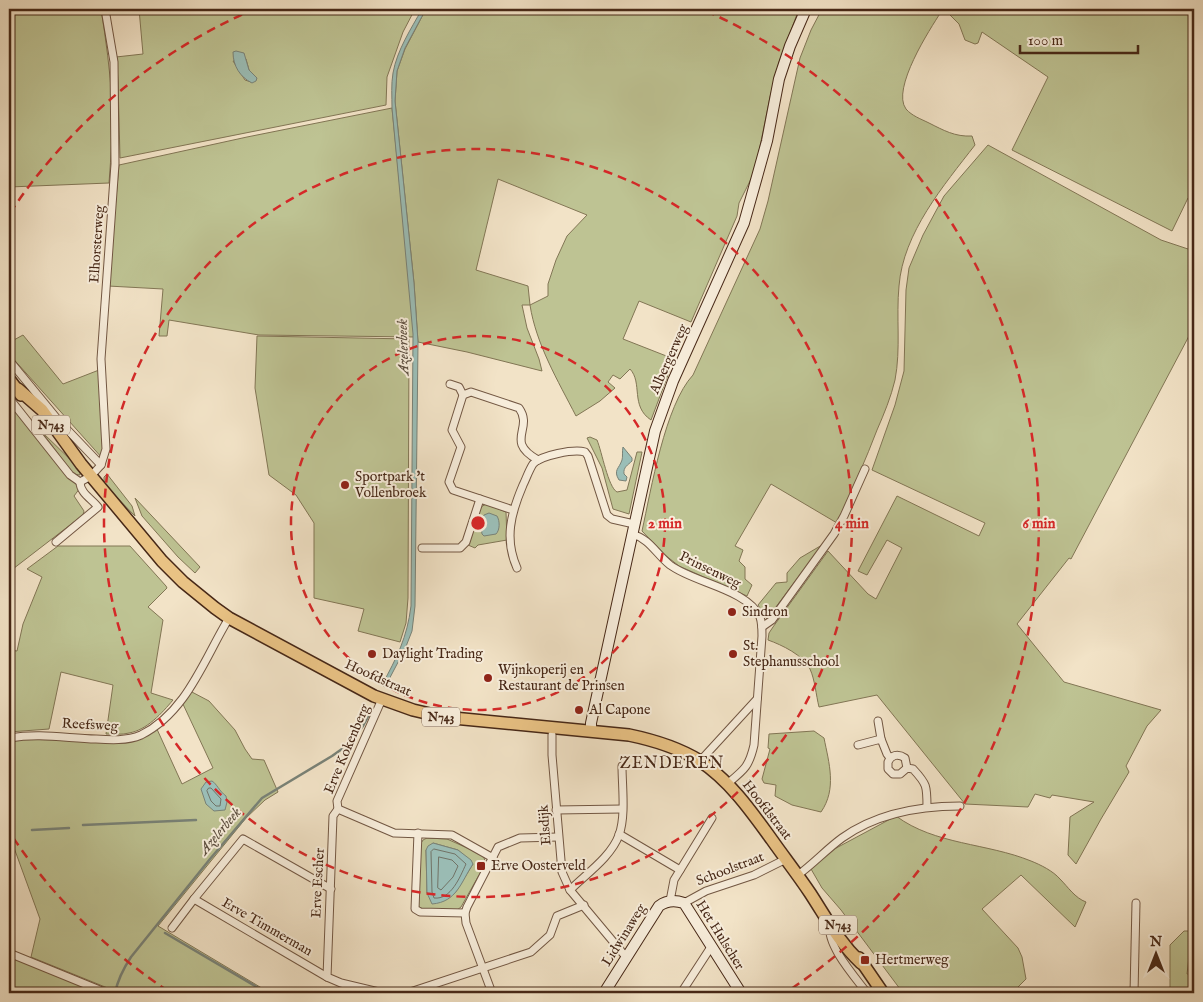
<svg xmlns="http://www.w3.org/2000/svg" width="1203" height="1002" font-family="'IM FELL English',serif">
<rect width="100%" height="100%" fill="#f2e3c7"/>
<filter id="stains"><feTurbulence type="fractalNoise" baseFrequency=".004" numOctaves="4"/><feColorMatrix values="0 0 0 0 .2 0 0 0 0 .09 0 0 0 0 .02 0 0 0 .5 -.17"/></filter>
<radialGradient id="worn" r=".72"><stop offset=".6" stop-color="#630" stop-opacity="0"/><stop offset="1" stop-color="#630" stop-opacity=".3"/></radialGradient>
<g fill="#bec393" stroke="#827655" fill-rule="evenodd">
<path d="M9,9h92c5,31 9,61 11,93 1,27 -1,54 -3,81l-100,4z"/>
<path d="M139,9h276l-12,23 -16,45 -1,28 -266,53 -2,-78 -2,-23 27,-3zM246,59l3,11 8,8 -6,4 -6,-2 -12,-19z"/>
<path d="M426,9h373l-20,53 -9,35 -15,74 -16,32 -2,13 -46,106 -52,-21 -16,38 51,20 -23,61c-21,-14 -8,-37 -21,-51l-10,10 -7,-4 -5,7 7,6 -15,13 -24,15c-18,-35 -40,-72 -46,-111h-8l5,23 12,31 3,12 -75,-19 -49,-10 -4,-59 -19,-182 2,-30 8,-22zM498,179l89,36 -20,21 -11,24 -8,24v12l-18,9 -2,-19 -52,-16z"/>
<path d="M822,9h117l2,3c-11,17 -50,77 -35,97 6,7 15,10 23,14 14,7 26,14 43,13l3,9c-31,40 -72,88 -76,141 -3,31 2,63 -4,94 -4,17 -11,34 -18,50 -11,29 -24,58 -37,87l-3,6 -66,-39 -36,62 8,4 -4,11 6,6v12l7,6 -5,11 -68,-30 -14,-11 -23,-24c9,-41 23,-126 51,-156l67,-146 8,-28 32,-143 11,-28z"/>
<polygon points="944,9 1194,9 1194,200 1188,198 1172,231 1012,150 1048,77 982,32 978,43 975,44 965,40 959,24"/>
<polygon points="392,108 415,337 259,335 169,320 167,336 159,336 163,289 108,286 119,165 247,137"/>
<path d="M988,145l173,95 33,11 -5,9 5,3v74l-5,-1 -118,223 -2,-1 -52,66 47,58 97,28 -14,16 -21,40 3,6 -28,47 -25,45 -8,-9 2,-38 24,-15 -42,-7 -2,3 -15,-4 -7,13 -63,-3 -88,-109 -58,12c-3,-12 -4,-27 -9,-38 -7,-14 -28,-24 -42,-29l1,-7 4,-6 55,-76 40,43 8,5 26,-51 -15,-8 -20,35 -9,-4 39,-75 82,40 6,-13 -113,-53 23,-65 9,-34 2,-81 3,-22 14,-33 21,-39z"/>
<polygon points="23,335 63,384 99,370 103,426 103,459 9,354 9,337 12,341"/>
<polygon points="257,336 409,339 408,598 406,623 400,642 358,631 364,609 314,598 314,523 296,495 269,475 255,388"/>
<polygon points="9,404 80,488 74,496 84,511 83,515 9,572"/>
<polygon points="42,432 80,469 80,475 73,474"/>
<path d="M590,437l7,3c5,12 11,47 20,52l10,-2 10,-38h5l-13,62 -16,-5 -11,-41 -15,-30z"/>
<polygon points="107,474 132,506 135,516 104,484 104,477"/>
<polygon points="135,498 200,567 195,573 178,557 142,516"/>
<polygon points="486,504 506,512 507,540 478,545 475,548 468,545 481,507"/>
<polygon points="822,545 767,619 758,605 776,583 787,582 787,573 800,558"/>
<path d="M58,546h72l36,40 1,2 -19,19 15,13 -12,73 22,7c-11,13 -26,30 -44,33 -7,2 -16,1 -23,1l7,-49 -52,-13 -12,57 -40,3v-82l8,1 6,-27 19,-47 -15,-8z"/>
<polygon points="190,691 209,701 235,730 245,749 252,759 264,760 278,792 265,800 246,818 158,926 270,993 120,993 31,957 40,919 9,834 9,739 118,741 156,727 182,784 213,768 182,702"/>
<path d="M814,731l10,7c5,25 13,51 -3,74l-29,-7 -17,-9 1,-11 -12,-2 -2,-4 8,-30 -2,-1 1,-14z"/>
<path d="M896,816c39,29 91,27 135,45 10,4 22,10 29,18 8,8 15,19 26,23l-11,25 -54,-52 -39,34 36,39 4,9 4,22 -14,14h-109l-62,-83 -19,-22 -11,-19 14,-15z"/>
<path d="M427,838l20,1 36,16 2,6 -2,7 -22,39 -4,3h-31l-7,-3 -2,-5 3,-57 3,-5zM433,843l25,7 15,14 -18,29h-28l-1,-43z"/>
<polygon points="1184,931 1194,931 1194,957 1189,957 1187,974 1194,974 1194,989 1170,989 1170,945"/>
<polygon points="9,956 101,993 9,993"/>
</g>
<g fill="#9bbeb7" stroke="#798277">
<path d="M422,9h4l-21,39 -8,23 -2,30 19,182 4,59 -3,264 -3,25 -7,18 -20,38 -3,-2c15,-28 25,-47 29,-79l2,-272 -21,-226c0,-11 -1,-24 1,-35 4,-23 18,-44 29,-64z"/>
<path d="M236,51l8,2 5,17 8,8 -1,3 -4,2c-12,-6 -19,-17 -19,-31z"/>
<path d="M623,447l9,11v3c-4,4 -9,6 -8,13l3,3 -1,4 -7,-1c-6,-10 0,-11 3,-20 1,-3 0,-9 1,-13z"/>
<path d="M489,513l8,3c3,5 3,14 -1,18l-12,2 -2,-2c-1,-6 -1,-13 2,-19z"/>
<path d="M212,781c5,3 7,10 14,15l1,6 -2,8 -11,1 -8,-7 -5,-15 5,-7z"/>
<path d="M433,843l25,7 13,10 2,4c-12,18 -16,38 -41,40l-5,-11 -1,-43 2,-4z"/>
</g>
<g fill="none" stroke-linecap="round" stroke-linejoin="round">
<g stroke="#717367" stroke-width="1">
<polygon points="209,788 211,788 221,799 220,806 216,806 211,801 207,791"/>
<path d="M434,849l21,5 11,10c-6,13 -15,36 -32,34l-2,-6 -1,-40z"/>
<polygon points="439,857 452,860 458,866 453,877 441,890 438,888"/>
</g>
<g stroke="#798277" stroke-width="2.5">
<polyline points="83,825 196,820"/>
<polyline points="32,830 69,828"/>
<polyline points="165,933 267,993"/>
<path d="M115,993c3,-14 8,-24 16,-36l79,-98 52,-61 70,-42 17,-12 14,-18 8,-15"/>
</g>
<defs>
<g id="street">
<polyline points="9,360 59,421 101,465"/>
<polyline points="450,384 459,387 463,395"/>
<polyline points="9,398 70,475 80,482"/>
<polyline points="80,482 91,476 101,465 106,449 101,359 115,164 114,62 105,9"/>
<path d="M513,510l-60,-20 -4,-8 12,-35 -9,-17 11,-35 8,-3 48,16c15,21 -15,33 19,52"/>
<path d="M632,534c18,5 24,20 38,31 24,18 77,24 90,52 2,6 2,13 2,19l-8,109c-5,22 -10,25 -27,39"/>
<path d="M56,542l42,-35c-6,-8 -18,-14 -18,-25"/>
<polyline points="422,548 460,548 466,542 480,499"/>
<path d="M517,568c-13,-29 -6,-55 6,-83 3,-6 6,-15 10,-21 8,-9 41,-15 52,-12l3,4 19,59 5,4 22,5"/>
<polyline points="762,627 772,620 834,534 844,516 865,469"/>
<polyline points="878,721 881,739"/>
<polyline points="552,735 552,755 562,872 570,890 626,957"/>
<path d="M9,738c31,-5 56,0 87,1 14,1 31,2 45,-4 46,-23 63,-76 88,-117"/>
<polyline points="858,745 881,739 887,754 890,758"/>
<polyline points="700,761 757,699"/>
<path d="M907,768l-7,6h-7l-5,-5v-7c3,-7 10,-9 17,-4l2,10 6,1c14,15 14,17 14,38"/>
<polyline points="338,809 337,801 382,699"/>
<polyline points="556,810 622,809"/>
<polyline points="418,833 415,909 420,912 465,913"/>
<polyline points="619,834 680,870"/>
<path d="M798,875c15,-11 29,-26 44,-37 35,-25 76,-32 118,-32"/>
<path d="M570,890c16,-16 41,-33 49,-55 7,-19 3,-49 3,-69"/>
<polyline points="670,901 674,880 712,818"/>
<polyline points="684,903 706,891 754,875 786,859"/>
<path d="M830,925c-4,20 25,52 37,68"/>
<polyline points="172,928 194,899"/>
<polyline points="9,953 107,993"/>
<polyline points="327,977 194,899 243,839 331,889"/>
<polyline points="383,993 341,983 327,977 333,816 338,809 394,833 452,835 493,858"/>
<polyline points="407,993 531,952 550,935 557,916 584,905"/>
<polyline points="492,993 466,923 465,913 467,907 498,847 520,838 558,837"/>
<polyline points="683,993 683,990 711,947"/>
<polyline points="1134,993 1136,903"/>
</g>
<g id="secondary">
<polyline points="591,730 591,723 655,431 673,381 744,223 767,141 779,79 790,46 806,9"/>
<path d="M604,993l55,-87c8,-6 16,-6 25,-3l57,90"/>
</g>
<g id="primary">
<polyline points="9,379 21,395"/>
<path d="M18,389l24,21 39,54 81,97 21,21 32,26 14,10 145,78 39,14 30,7 186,18c24,5 50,13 71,26 30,20 51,50 72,79 12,17 26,35 38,53 17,26 28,48 51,70"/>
<polyline points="859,958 883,993"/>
</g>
</defs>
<use href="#street" stroke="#725743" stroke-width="9"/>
<use href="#secondary" stroke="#472817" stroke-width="12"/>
<use href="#primary" stroke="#472817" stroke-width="14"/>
<use href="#street" stroke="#f7eddb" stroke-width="7"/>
<use href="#secondary" stroke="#f7eddb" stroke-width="10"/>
<use href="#primary" stroke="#e9c284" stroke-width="11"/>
</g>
<g fill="none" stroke="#d62828" stroke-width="2.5" stroke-dasharray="9 6">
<circle cx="478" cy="523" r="187"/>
<circle cx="478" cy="523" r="374"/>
<path d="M168 991A561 561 0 0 1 10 833M10 213A561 561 0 0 1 250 11M706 11A561 561 0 0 1 788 991"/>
</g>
<g fill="#8f2418" stroke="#f7eddb" stroke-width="2">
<circle cx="345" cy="485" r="5"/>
<circle cx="732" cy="612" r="5"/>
<circle cx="372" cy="654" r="5"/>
<circle cx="733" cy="654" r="5"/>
<circle cx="488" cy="678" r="5"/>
<circle cx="579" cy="710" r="5"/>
<rect x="476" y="861" width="10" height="10" rx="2.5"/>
<rect x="860" y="955" width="10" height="10" rx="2.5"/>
</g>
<g text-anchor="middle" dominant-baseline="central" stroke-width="4" stroke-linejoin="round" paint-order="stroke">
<g fill="#f7eddb" stroke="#7c6352" stroke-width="1">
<rect x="32" y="415.5" width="38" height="19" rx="4"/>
<rect x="422" y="707.5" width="38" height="19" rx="4"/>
<rect x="819" y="915.5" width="38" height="19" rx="4"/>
</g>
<g font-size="12" font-weight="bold" fill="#472817">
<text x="51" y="425">N743</text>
<text x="441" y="717">N743</text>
<text x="838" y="925">N743</text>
</g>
<g font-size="14" fill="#472817" stroke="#f7eddb">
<text transform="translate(97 244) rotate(-86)">Elhorsterweg</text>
<text transform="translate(669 359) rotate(-66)">Albergerweg</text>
<text transform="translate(710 570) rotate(26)">Prinsenweg</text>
<text transform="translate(378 678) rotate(24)">Hoofdstraat</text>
<text transform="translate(90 725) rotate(3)">Reefsweg</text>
<text transform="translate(347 749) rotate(-67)">Erve Kokenberg</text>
<text transform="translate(767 810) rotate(52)">Hoofdstraat</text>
<text transform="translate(545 825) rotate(-94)">Elsdijk</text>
<text transform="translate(730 869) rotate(-21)">Schoolstraat</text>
<text transform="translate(318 883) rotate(-87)">Erve Escher</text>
<text transform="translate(267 927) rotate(30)">Erve Timmerman</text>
<text transform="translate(624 935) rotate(-58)">Lidwinaweg</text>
<text transform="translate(720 935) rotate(58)">Het Hulscher</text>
</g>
<g font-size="14" fill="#472817" stroke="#f7eddb" text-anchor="start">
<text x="355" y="477">Sportpark 't<tspan x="355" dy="16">Vollenbroek</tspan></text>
<text x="742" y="612">Sindron</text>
<text x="743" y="646">St.<tspan x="743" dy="16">Stephanusschool</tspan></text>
<text x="382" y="654">Daylight Trading</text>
<text x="498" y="670">Wijnkoperij en<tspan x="498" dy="16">Restaurant de Prinsen</tspan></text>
<text x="589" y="710">Al Capone</text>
<text x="491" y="866">Erve Oosterveld</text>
<text x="875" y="960">Hertmerweg</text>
</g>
<g font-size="15" font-style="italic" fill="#5c4e3f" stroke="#f7eddb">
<text transform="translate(403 347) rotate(-92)">Azelerbeek</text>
<text transform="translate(220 831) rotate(-50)">Azelerbeek</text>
</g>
<g font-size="16" letter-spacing="1" fill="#472817" stroke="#f7eddb">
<text x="672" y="764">ZENDEREN</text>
</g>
</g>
<circle cx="478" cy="523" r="8" fill="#d62828" stroke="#f7eddb" stroke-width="2.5"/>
<g font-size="15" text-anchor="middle" font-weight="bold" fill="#d62828" stroke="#f7eddb" stroke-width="4" stroke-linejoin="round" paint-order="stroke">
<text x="665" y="528">2 min</text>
<text x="852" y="528">4 min</text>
<text x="1039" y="528">6 min</text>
</g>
<rect width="1203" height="1002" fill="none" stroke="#f2e3c7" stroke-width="30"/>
<rect x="10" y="10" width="1183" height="982" fill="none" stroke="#472817" stroke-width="2.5"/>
<rect x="15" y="15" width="1173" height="972" fill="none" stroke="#472817"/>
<g transform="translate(1156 954)" stroke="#f7eddb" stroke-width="4" paint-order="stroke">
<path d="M0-4L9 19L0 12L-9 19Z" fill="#472817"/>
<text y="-8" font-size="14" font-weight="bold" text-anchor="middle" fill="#472817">N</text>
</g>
<path d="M1020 45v8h118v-8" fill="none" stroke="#472817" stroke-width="2.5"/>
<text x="1028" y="45" font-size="15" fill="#472817" stroke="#f7eddb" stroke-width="4" paint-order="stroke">100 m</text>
<rect width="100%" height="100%" filter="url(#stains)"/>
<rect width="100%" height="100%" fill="url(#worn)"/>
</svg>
